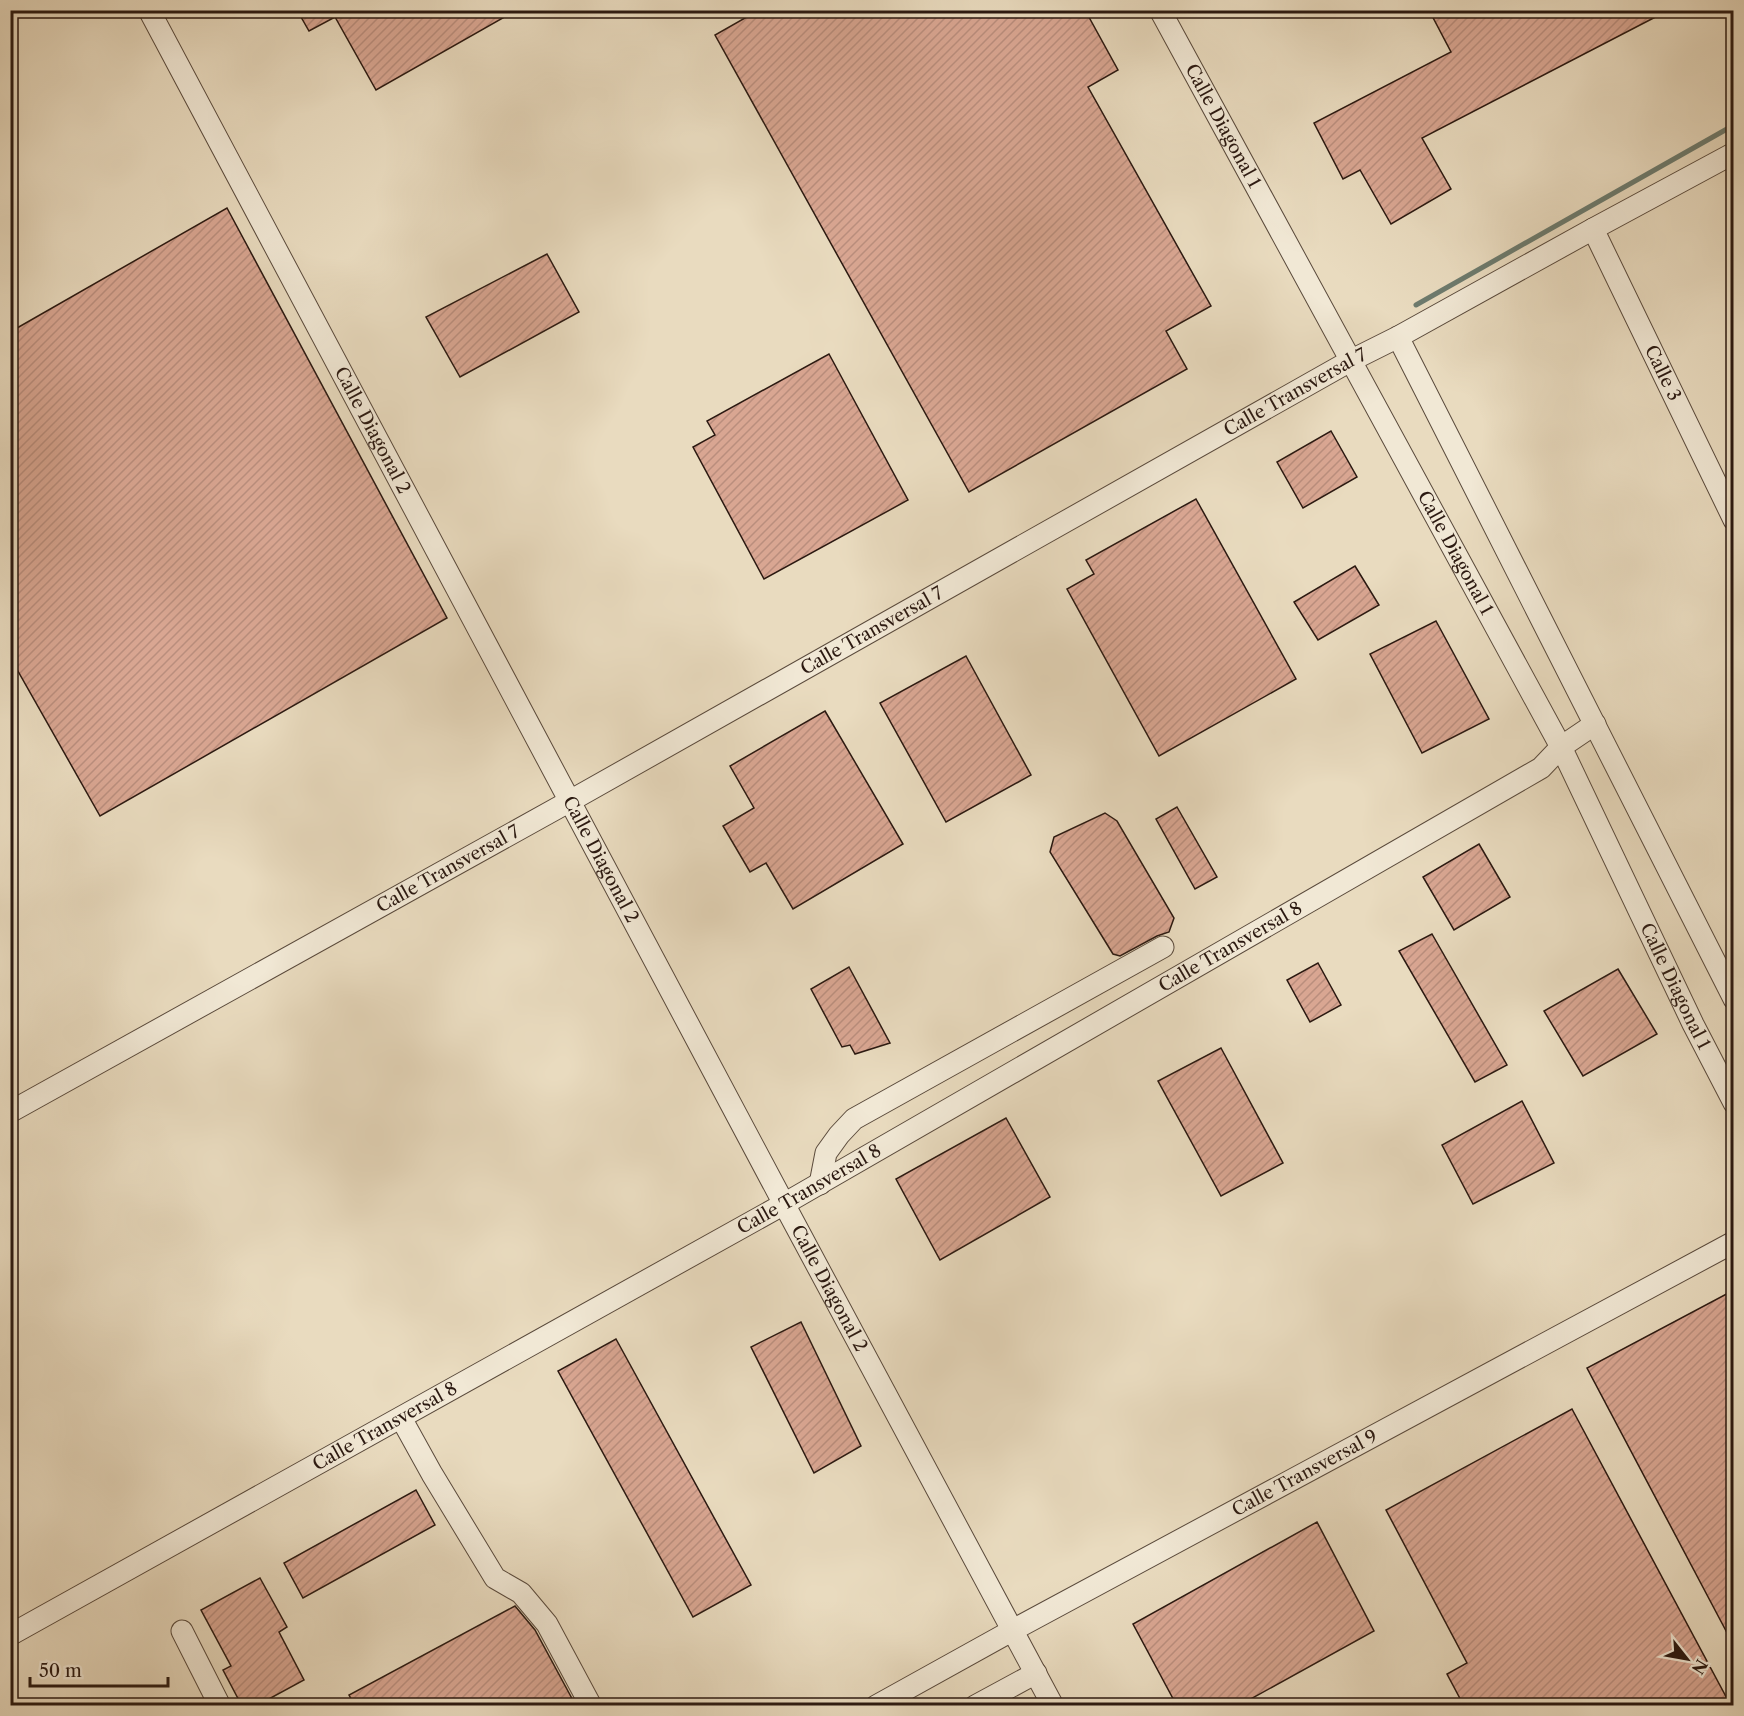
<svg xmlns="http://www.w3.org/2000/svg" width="1744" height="1716" font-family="'Libre Caslon Text',serif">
<defs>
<pattern id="building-hatch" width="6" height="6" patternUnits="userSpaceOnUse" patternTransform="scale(1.5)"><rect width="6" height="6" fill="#d9a692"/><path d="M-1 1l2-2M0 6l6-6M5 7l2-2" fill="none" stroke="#ba8e7d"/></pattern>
</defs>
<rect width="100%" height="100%" fill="#e9dbbf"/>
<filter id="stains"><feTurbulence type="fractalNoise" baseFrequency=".00333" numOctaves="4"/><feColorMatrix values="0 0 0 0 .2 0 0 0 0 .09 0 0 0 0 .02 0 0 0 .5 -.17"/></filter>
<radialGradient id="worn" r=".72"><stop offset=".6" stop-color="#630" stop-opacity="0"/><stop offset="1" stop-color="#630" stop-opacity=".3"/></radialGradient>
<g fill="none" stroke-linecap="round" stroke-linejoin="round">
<polyline stroke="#6d7b6e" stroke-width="5" points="1416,305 1734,125"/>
</g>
<g fill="url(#building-hatch)" stroke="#2b1911" stroke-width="1.5">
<polygon points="297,10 517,10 376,90 335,17 309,31"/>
<polygon points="759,10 1085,10 1118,70 1088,87 1211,306 1166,331 1187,369 969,492 715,35"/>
<polygon points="1429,10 1669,10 1422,138 1451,189 1391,224 1360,170 1343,179 1314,123 1451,52"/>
<polygon points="227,208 447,618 100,816 10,657 10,332"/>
<polygon points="547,254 579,312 460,377 426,317"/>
<polygon points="829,354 908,500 764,579 693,447 715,435 707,421"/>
<polygon points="1331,431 1357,477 1303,508 1277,462"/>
<polygon points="1196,499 1296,679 1159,756 1067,589 1094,574 1086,560"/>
<polygon points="1355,566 1379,605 1318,640 1294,602"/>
<polygon points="1436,621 1489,719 1422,753 1370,654"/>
<polygon points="966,656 1031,775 946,822 880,703"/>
<polygon points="825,711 903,844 793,909 766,863 750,872 723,826 754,808 730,766"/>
<polygon points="1177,807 1217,877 1195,889 1156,819"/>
<polygon points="1105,813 1117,821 1174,918 1169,932 1157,936 1120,956 1113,954 1050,852 1054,837"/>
<polygon points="1479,844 1510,897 1454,930 1423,877"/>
<polygon points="1432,934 1507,1065 1475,1082 1399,951"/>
<polygon points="1318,963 1341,1005 1310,1022 1287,980"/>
<polygon points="849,967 890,1043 855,1054 850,1045 842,1047 811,989"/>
<polygon points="1618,969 1657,1034 1583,1076 1544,1011"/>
<polygon points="1221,1048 1283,1163 1221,1196 1158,1081"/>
<polygon points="1522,1101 1554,1163 1473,1204 1442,1145"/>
<polygon points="1006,1118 1050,1197 940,1260 896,1179"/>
<polygon points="1734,1290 1734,1646 1587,1368"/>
<polygon points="801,1322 861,1446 814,1473 751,1347"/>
<polygon points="616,1339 751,1585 693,1617 558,1371"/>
<polygon points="1572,1409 1731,1706 1464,1706 1447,1674 1467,1663 1386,1510"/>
<polygon points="416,1490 435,1525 303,1598 284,1563"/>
<polygon points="1317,1522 1374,1631 1238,1706 1177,1706 1133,1624"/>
<polygon points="260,1578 287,1627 279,1632 304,1680 256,1706 242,1706 223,1670 231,1666 201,1610"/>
<polygon points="515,1606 535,1630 576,1706 355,1706 349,1695"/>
</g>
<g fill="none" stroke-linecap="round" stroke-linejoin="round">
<defs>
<g id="minor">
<path id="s1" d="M149,10l635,1194 269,502"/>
<path id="s2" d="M1160,10l401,737 132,277 41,79"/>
<path id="s3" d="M1593,229l141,291"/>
<polyline points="1398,337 1734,999"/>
<path id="s4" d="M10,1112l560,-311 780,-440 48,-24 195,-108 141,-76"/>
<polyline points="820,1184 826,1153 839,1135 854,1119 1163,947"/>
<polyline points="401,1418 432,1474 495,1578 521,1593 547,1624 591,1706"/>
<polyline points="182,1631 220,1706"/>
<path id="s5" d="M10,1635l774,-431 757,-436 20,-21 34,-23"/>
<path id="s6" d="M876,1706l137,-76 721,-388"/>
<polyline points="975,1706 1036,1673"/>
</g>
</defs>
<use href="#minor" stroke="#5a4a3c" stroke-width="23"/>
<use href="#minor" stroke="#f1e8d5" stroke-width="21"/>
</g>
<g text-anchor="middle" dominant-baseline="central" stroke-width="4.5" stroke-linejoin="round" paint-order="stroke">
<g font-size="18" fill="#2b1911" stroke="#f1e8d5">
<text stroke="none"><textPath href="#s2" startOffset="132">Calle Diagonal 1</textPath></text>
<text stroke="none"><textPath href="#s3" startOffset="160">Calle 3</textPath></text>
<text stroke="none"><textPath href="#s4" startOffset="1473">Calle Transversal 7</textPath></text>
<text stroke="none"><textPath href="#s1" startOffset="476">Calle Diagonal 2</textPath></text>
<text stroke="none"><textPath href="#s2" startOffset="618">Calle Diagonal 1</textPath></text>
<text stroke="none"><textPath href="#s4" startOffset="987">Calle Transversal 7</textPath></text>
<text stroke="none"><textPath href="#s1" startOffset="962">Calle Diagonal 2</textPath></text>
<text stroke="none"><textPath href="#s4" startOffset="501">Calle Transversal 7</textPath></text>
<text stroke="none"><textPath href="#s5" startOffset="1401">Calle Transversal 8</textPath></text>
<text stroke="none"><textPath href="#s2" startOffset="1104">Calle Diagonal 1</textPath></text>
<text stroke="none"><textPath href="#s5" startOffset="915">Calle Transversal 8</textPath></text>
<text stroke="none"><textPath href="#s1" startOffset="1448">Calle Diagonal 2</textPath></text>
<text stroke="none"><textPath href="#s5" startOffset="429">Calle Transversal 8</textPath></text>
<text stroke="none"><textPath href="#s6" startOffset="488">Calle Transversal 9</textPath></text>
</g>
</g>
<rect width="1744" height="1716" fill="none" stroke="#e9dbbf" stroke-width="36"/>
<rect x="12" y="12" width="1720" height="1692" fill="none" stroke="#2b1911" stroke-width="3"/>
<rect x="18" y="18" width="1708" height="1680" fill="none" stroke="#2b1911" stroke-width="1.5"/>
<g transform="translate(1687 1659) rotate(121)" stroke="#f1e8d5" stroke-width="4.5" paint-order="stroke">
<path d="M0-4.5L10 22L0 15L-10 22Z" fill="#2b1911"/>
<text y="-9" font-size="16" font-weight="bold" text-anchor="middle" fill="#2b1911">N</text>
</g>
<path d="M30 1677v9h138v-9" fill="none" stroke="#2b1911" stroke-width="3"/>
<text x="39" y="1677" font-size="18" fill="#2b1911" stroke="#f1e8d5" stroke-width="4.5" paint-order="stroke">50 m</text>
<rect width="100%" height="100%" filter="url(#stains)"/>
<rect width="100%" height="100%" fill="url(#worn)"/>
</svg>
